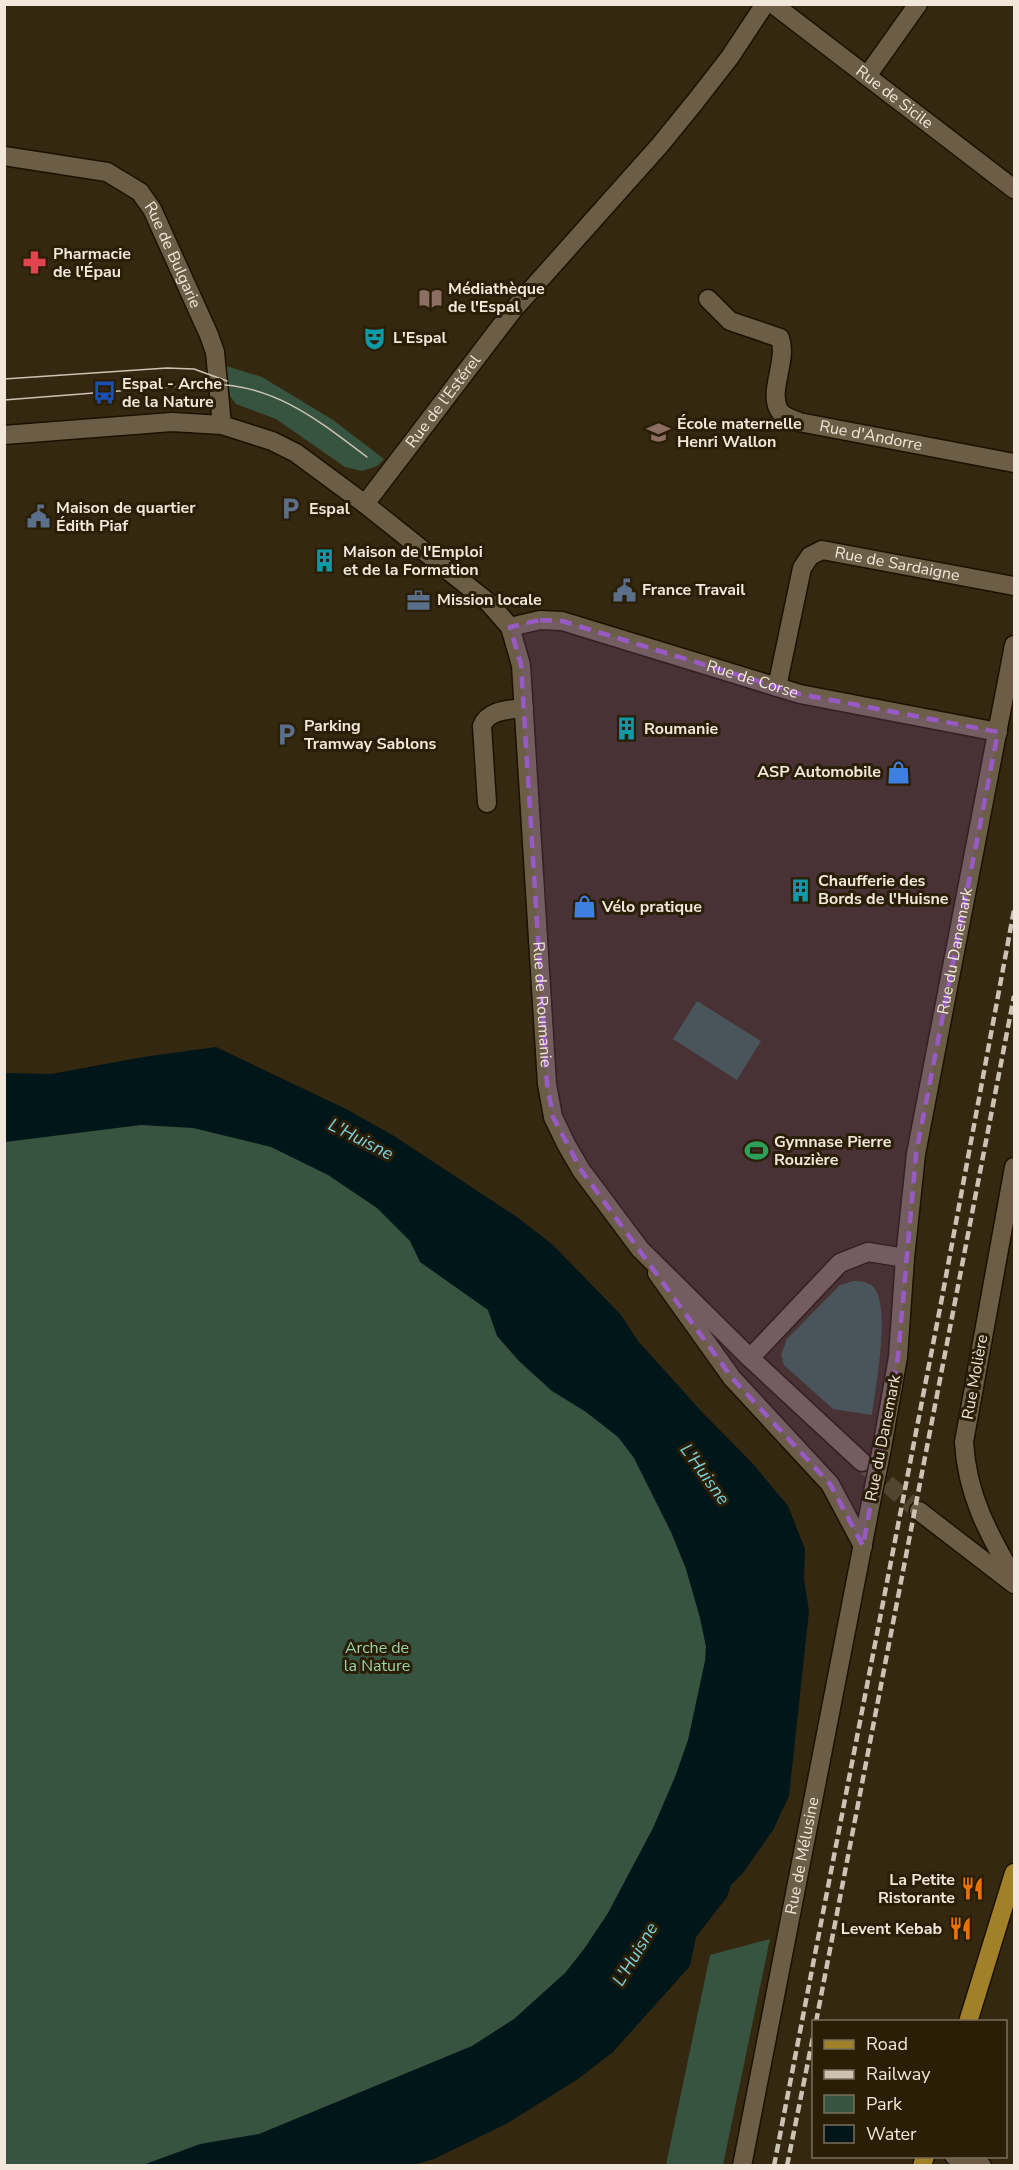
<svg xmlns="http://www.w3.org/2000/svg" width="1019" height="2170" font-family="'Nunito Sans',sans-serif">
<rect width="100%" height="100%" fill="#352811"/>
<g fill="#36543f">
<polygon points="226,366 262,377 333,420 384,459 377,466 362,471 345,467 276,419 236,404 230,396"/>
<polygon points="697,1001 761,1041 737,1080 673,1039"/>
<polygon points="4,1103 383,1146 755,1586 597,2016 300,2166 5,2165"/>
<path d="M853,1281c6,0 12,0 18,4 22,15 4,105 1,130l-39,-6 -49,-44 -3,-10 6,-16 53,-54z"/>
<polygon points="770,1939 723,2165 666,2165 710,1955"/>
</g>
<polygon fill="#001619" points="216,1047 348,1110 394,1136 517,1217 553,1245 621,1315 638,1341 702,1412 754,1465 788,1506 805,1549 804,1579 809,1611 789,1796 773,1830 743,1873 731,1885 727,1897 696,1937 690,1966 613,2052 578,2079 506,2124 434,2159 412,2165 143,2165 200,2144 259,2134 472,2046 514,2019 565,1973 584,1949 608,1913 653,1828 675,1777 688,1740 705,1661 706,1647 700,1618 686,1569 671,1532 634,1458 618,1437 586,1412 552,1391 519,1361 497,1336 488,1310 420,1262 410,1241 377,1208 328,1175 271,1147 193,1128 141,1125 5,1142 5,1073 51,1074 143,1057"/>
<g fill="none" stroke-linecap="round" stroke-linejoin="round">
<polyline stroke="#51452f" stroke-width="18" stroke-dasharray="18 9" stroke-linecap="butt" points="866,1466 919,1511"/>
<defs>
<g id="minor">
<path id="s1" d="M773,4l241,185"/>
<polyline points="867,76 918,4"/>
<path id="s2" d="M4,156l103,16 33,20 12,17 57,126 6,17 7,73"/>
<path id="s3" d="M708,299l22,22 50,17c8,22 -12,53 -1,72 4,7 13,9 20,12l215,41"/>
<path id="s4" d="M365,504l148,-194 147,-165 35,-43 35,-45 35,-53"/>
<path id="s5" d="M510,627l30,-7 22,1 238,73 198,38"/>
<path id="s6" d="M777,687l25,-119 8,-12 12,-6 192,36"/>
<path d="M487,803l-5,-77c6,-16 26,-16 42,-18"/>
<path d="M1014,1167l-50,275c3,53 24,91 50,136"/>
<polyline points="657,1273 732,1378 830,1484 863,1546"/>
<polyline points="750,1358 840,1263 868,1252 905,1258"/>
<path id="s7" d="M881,1453l17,-96 7,-99 11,-104 98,-509"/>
<polyline points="954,2156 982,2166"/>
<path id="s8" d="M742,2166l131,-674"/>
</g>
<g id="tertiary">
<path id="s9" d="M4,435l168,-13 50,3 50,16 24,12 69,51 124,99 21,24 11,38 26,419 6,33 13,27 15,26 59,79 110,109 112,104"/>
<polyline points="919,1511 1014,1584"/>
</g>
<g id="primary">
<polyline points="968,2022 1014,1873"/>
<polyline points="922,2166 925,2156"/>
</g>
</defs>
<use href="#minor" stroke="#1c1000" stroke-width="21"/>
<use href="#tertiary" stroke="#1c1000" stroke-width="21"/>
<use href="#primary" stroke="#1c1000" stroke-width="21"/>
<use href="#minor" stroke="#6c5e46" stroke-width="18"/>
<use href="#tertiary" stroke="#6c5e46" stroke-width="18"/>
<use href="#primary" stroke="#a08028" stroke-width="18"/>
<g stroke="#cdc3b4" stroke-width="1.5">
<polyline points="4,379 167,368 194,369 227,381"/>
<path d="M4,400l205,-16c65,0 109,36 158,73"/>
</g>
<g stroke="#cdc3b4" stroke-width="4.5" stroke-dasharray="9 4.5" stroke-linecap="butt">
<polyline points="816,2022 1014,996"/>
<polyline points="774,2166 941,1303 1014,910"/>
<polyline points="787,2166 814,2032"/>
</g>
<defs>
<polyline id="minor-bridge" points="873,1492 881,1453"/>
</defs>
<use href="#minor-bridge" stroke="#1c1000" stroke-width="21" stroke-linecap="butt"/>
<use href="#minor-bridge" stroke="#6c5e46" stroke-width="18"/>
</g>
<path fill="#985bc6" fill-opacity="0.2" stroke="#985bc6" stroke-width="4.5" stroke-dasharray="12 8" stroke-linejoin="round" d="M540,620l22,1 238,73 198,38 -82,422 -18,203 -35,189 -33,-62 -98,-106 -151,-208 -28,-53 -6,-33 -26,-419 -11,-38z"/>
<defs>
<symbol id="pharmacy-bare" viewBox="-9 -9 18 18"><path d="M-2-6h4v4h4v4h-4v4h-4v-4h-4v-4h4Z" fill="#e0444e" stroke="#2a1e07" stroke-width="2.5" paint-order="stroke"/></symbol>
<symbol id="library-bare" viewBox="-9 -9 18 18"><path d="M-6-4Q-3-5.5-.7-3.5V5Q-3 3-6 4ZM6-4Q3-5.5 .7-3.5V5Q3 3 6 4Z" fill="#8d6e63" stroke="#2a1e07" stroke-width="2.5" paint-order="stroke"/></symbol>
<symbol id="theatre-bare" viewBox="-9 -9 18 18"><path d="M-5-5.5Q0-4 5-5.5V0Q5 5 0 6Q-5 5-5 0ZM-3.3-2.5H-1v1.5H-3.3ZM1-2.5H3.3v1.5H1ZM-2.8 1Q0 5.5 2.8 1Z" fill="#0f9aa8" stroke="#2a1e07" stroke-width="2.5" paint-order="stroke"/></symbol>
<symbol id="bus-bare" viewBox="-9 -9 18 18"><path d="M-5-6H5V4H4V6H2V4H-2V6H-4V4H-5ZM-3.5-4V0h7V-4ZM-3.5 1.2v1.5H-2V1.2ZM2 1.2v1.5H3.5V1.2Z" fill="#1a4fb4" stroke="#2a1e07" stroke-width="2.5" paint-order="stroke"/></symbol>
<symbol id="school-bare" viewBox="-9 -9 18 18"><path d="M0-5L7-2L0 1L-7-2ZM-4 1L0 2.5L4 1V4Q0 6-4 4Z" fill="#8d6e63" stroke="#2a1e07" stroke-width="2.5" paint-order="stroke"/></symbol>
<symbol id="parking-bare" viewBox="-9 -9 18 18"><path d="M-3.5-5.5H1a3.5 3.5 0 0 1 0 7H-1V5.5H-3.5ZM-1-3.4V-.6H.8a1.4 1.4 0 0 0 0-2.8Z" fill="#5c6f8a" stroke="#2a1e07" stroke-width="2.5" paint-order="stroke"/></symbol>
<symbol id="civic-bare" viewBox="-9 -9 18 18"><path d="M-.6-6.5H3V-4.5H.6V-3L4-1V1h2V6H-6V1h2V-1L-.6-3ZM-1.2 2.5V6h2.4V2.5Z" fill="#5c6f8a" stroke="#2a1e07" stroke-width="2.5" paint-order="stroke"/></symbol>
<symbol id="building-bare" viewBox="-9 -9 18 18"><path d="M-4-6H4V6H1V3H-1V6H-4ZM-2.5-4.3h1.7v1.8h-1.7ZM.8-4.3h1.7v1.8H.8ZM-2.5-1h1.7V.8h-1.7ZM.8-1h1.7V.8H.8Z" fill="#0f9aa8" stroke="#2a1e07" stroke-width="2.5" paint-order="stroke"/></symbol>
<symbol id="office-bare" viewBox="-9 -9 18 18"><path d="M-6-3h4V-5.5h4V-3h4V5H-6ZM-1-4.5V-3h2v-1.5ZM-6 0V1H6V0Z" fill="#5c6f8a" stroke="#2a1e07" stroke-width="2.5" paint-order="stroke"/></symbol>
<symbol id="shop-bare" viewBox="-9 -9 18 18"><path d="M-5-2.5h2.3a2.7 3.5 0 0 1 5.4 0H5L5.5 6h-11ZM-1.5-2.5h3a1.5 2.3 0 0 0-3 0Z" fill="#3f7fe0" stroke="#2a1e07" stroke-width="2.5" paint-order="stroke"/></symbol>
<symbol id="stadium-bare" viewBox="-9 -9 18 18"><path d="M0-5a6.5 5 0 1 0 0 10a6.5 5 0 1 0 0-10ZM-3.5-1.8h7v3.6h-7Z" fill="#2e9e5b" stroke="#2a1e07" stroke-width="2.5" paint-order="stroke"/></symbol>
<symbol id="restaurant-bare" viewBox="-9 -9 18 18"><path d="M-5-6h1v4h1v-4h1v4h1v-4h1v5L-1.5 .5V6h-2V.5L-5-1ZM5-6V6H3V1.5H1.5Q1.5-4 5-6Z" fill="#e8710a" stroke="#2a1e07" stroke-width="2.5" paint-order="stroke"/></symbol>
</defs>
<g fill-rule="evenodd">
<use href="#pharmacy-bare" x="18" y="246" width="33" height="33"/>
<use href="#library-bare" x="414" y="282" width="33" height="33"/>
<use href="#theatre-bare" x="358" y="322" width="33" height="33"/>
<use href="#bus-bare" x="88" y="376" width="33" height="33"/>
<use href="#school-bare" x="642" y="416" width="33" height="33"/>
<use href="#parking-bare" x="274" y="492" width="33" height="33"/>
<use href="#civic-bare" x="22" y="500" width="33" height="33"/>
<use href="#building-bare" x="308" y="544" width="33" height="33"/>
<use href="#civic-bare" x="608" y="574" width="33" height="33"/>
<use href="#office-bare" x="402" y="584" width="33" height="33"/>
<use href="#building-bare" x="610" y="712" width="33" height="33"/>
<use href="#parking-bare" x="270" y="718" width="33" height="33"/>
<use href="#shop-bare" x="882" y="756" width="33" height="33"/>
<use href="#building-bare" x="784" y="874" width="33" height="33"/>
<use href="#shop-bare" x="568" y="890" width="33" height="33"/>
<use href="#stadium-bare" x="740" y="1134" width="33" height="33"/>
<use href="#restaurant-bare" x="956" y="1872" width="33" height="33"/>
<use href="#restaurant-bare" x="944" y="1912" width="33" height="33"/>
</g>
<g text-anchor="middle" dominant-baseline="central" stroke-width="6" stroke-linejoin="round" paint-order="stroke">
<g font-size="16" fill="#f1e8db" stroke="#2a1e07">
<text stroke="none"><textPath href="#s1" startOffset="153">Rue de Sicile</textPath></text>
<text stroke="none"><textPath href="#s2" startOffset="214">Rue de Bulgarie</textPath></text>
<text stroke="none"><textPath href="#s4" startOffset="129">Rue de l'Estérel</textPath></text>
<text stroke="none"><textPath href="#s3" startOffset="254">Rue d'Andorre</textPath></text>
<text stroke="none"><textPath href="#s6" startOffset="226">Rue de Sardaigne</textPath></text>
<text stroke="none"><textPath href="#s5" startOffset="252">Rue de Corse</textPath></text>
<text stroke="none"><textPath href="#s7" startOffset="508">Rue du Danemark</textPath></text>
<text stroke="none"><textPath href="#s9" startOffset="954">Rue de Roumanie</textPath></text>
<text transform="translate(975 1377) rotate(-80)">Rue Molière</text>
<text transform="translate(883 1438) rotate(-79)">Rue du Danemark</text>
<text stroke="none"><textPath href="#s8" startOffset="316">Rue de Mélusine</textPath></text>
</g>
<g font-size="16" font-weight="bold" fill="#f1e8db" stroke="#2a1e07" text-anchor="start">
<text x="53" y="254">Pharmacie<tspan x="53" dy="18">de l'Épau</tspan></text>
<text x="448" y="289">Médiathèque<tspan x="448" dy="18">de l'Espal</tspan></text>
<text x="393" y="338">L'Espal</text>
<text x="122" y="384">Espal - Arche<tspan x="122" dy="18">de la Nature</tspan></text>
<text x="677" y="424">École maternelle<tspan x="677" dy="18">Henri Wallon</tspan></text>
<text x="56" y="508">Maison de quartier<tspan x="56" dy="18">Édith Piaf</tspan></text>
<text x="309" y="509">Espal</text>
<text x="343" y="552">Maison de l'Emploi<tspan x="343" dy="18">et de la Formation</tspan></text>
<text x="642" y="590">France Travail</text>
<text x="437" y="600">Mission locale</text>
<text x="304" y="726">Parking<tspan x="304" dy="18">Tramway Sablons</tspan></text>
<text x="644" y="729">Roumanie</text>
<text x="881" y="772" text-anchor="end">ASP Automobile</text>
<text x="818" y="881">Chaufferie des<tspan x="818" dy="18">Bords de l'Huisne</tspan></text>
<text x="602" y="907">Vélo pratique</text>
<text x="774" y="1142">Gymnase Pierre<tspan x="774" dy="18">Rouzière</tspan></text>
<text x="955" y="1880" text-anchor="end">La Petite<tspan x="955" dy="18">Ristorante</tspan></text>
<text x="942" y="1929" text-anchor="end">Levent Kebab</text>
</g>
<g font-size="16" fill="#99d5ac" stroke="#2a1e07">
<text x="377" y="1648">Arche de<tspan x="377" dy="18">la Nature</tspan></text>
</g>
<g font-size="18" font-style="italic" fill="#7cd2de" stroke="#2a1e07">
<text transform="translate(361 1139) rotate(27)">L'Huisne</text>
<text transform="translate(705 1474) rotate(54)">L'Huisne</text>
<text transform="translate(635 1954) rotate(-59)">L'Huisne</text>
</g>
</g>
<rect width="1019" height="2170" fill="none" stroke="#f1e8db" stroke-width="12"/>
<rect x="812" y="2020" width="195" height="138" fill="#2a1e07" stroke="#7a6f5c" stroke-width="1.5"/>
<rect x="824" y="2040" width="30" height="9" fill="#a08028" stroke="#7a6f5c" stroke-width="1.5"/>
<text x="866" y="2050" font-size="18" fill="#f1e8db">Road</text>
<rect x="824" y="2070" width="30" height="9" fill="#cdc3b4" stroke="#7a6f5c" stroke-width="1.5"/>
<text x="866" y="2080" font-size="18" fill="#f1e8db">Railway</text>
<rect x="824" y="2095" width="30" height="18" fill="#36543f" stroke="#7a6f5c" stroke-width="1.5"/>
<text x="866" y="2110" font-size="18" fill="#f1e8db">Park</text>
<rect x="824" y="2125" width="30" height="18" fill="#001619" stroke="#7a6f5c" stroke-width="1.5"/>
<text x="866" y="2140" font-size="18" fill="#f1e8db">Water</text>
</svg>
